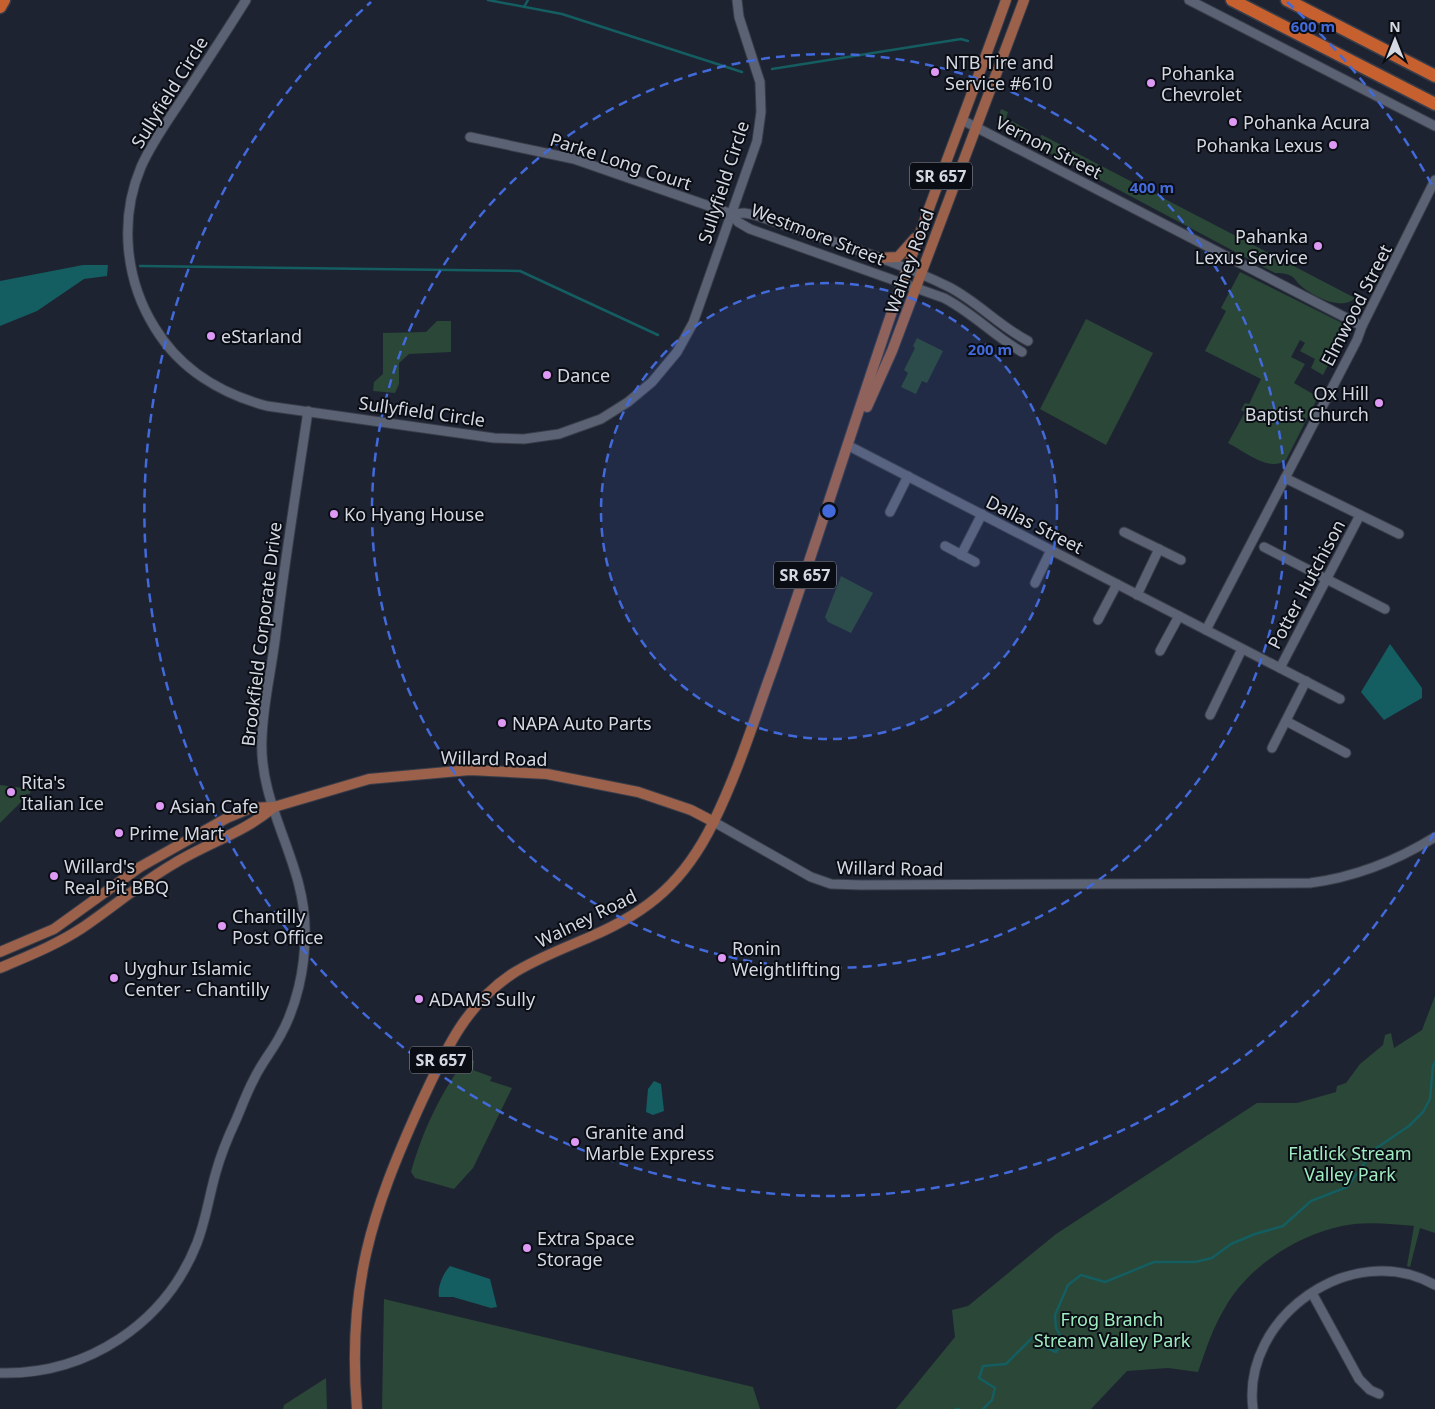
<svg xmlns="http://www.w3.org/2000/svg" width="1435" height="1409" font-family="'Noto Sans',sans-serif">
<rect width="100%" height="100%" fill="#1e2332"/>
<g fill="#2a4737">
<polygon points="1001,109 1008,112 1006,118 1028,130 1024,138 996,125"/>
<path d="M1041,135h1l313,163c-13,14 -45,-3 -56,-14 -3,-3 -4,-6 -8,-8 -5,-3 -11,-3 -16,-3l-235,-125 -2,-4z"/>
<path d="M1240,272l108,54 -25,49 -12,-7 4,-9 -15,-8 5,-8 -5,-3 -9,17 14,7 -11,19 24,14 -32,63c-16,13 -42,-9 -58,-17l17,-31 -4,-2 4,-7 4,1 12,-25 -56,-28 21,-40 -5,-3z"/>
<polygon points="1086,319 1153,353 1106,445 1040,409"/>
<polygon points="437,321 451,321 451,352 409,354 399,363 399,384 395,393 373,391 374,382 383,374 383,333 426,332"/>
<polygon points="917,338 943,351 927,383 922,381 916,394 901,387 908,373 904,370 915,348 913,346"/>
<polygon points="841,576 873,593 851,633 828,622 825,617"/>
<polygon points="0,785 31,789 30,794 26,794 21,802 0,823"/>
<path d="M1435,996v237l-15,-5 -10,39 -3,-1 7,-40c-23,-2 -49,-5 -72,0 -44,9 -93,40 -116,80 -13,21 -20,43 -28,66l-30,-4 -41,3 -36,38h-195l59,-72 -3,-27 16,-4 88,-72 201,-131h40l39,-11 1,-6 9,-3 14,-19 23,-19 2,-10 6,-2 3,15 28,-18z"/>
<path d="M468,1057l6,4 -1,9 19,7 -2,4 22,7 -39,80 -19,21 -39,-11 -4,-6c11,-40 31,-83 57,-115z"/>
<polygon points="384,1299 753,1387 760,1409 382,1409"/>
<polygon points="326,1378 327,1409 283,1409 284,1405"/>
</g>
<g fill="#145d60">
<polygon points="83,265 108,265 107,276 84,279 37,311 0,326 0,281"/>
<polygon points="1390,644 1422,688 1422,698 1384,720 1361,692"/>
<polygon points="654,1081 661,1084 664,1111 653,1115 646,1112 648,1089"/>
<path d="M450,1266l40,13 7,28 -6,1 -38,-11h-14c-2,-9 4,-24 11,-31z"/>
</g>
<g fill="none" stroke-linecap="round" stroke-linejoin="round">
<g stroke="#145d60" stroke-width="2.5">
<polyline points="488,0 562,14 742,72"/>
<polyline points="524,7 528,0"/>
<polyline points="772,69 961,39 968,41"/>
<polyline points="140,266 520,271 658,335"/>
<polyline points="956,1409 959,1409"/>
<polyline points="983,1409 992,1400 995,1388 979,1378 983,1366 1006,1364 1037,1333 1045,1347 1056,1352 1064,1342 1056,1328 1055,1315 1068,1285 1081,1275 1105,1282 1154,1262 1195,1262 1212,1258 1231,1244 1255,1234 1283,1226 1311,1201 1347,1187 1375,1149 1409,1126 1423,1112 1430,1099 1433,1066 1435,1062"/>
</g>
<defs>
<g id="minor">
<path d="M246,0c-20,32 -41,64 -62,96 -15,23 -32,46 -43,71 -22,52 -16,113 14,161 25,41 66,66 112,78l227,32 30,1 35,-5 42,-15 27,-17 24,-20 25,-30 16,-29 64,-182 4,-29 -1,-30 -21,-65 -2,-17"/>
<polyline points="1189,0 1435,126"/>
<polyline points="962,120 1362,326"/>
<path d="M470,137l104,22 158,55 12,-1 11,2c64,23 133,42 194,72 29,15 50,39 79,54"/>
<path d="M732,214l6,8 12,7 194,69c29,15 50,38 78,54"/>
<polyline points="849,446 1340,699"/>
<polyline points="1285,478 1399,534"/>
<polyline points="890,512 908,476"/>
<polyline points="1124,532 1181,560"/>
<polyline points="945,546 975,562"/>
<polyline points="1264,547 1385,609"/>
<polyline points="961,555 982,514"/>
<polyline points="1035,583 1051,550"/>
<polyline points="1137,595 1159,549"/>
<polyline points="1098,620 1117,584"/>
<polyline points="1206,630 1357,340 1362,326 1435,180"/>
<polyline points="1160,651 1179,616"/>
<polyline points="1280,668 1360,515"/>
<polyline points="1210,715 1242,649"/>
<polyline points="1286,721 1346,753"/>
<polyline points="1272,748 1306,681"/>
<path d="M714,822l97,55 20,7 30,1 449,-2c46,-6 86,-22 125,-46"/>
<polyline points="1312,1293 1359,1379 1370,1390 1379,1394"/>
<path d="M0,1373c87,2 165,-49 197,-130 9,-23 12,-47 19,-71 5,-18 12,-35 20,-52 6,-14 11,-28 18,-41 7,-15 18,-28 26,-43 17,-30 25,-68 25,-102 2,-70 -47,-127 -43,-196 1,-35 10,-70 14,-105 9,-74 21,-148 32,-222"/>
<path d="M1253,1409c-12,-92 99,-171 182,-124"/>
</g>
<g id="major">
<polyline points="878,258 898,257 915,238"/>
<polyline points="867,407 892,351 1024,0"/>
<polyline points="0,952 54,929 140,867 227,818 251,808 274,807 369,779 470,770 547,774 638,792 691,810 714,822"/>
<path d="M0,968c28,-12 56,-23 82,-40 31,-21 60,-46 93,-65 33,-20 70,-31 99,-56"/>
<path d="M357,1409c-10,-121 14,-196 63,-304 24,-51 43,-98 92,-131 25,-16 53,-26 80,-38 58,-25 93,-56 121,-113 25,-50 42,-106 61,-158 38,-110 73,-220 110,-330 38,-113 82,-223 122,-335"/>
</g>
<g id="highway">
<polyline points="1232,0 1435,104"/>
<polyline points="1287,0 1435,76"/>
<polyline points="0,7 4,0"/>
</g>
</defs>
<use href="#minor" stroke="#393d49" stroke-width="11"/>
<use href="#major" stroke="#393d49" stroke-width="12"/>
<use href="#highway" stroke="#393d49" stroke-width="15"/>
<use href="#minor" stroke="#5b6273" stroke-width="9"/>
<use href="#major" stroke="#9b614a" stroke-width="10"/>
<use href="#highway" stroke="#c6612f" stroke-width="12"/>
</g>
<circle cx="829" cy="511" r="228" fill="#426ada" fill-opacity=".12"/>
<g fill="none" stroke="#426ada" stroke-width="2.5" stroke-dasharray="9 6">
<circle cx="829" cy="511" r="228"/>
<circle cx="829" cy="511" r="457"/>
<path d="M1434 833A685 685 0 1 1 371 2M1287 2A685 685 0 0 1 1434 189"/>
</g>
<g fill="#dd99f3" stroke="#0a0d13" stroke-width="2">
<circle cx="935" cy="72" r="5"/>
<circle cx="1151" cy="83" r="5"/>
<circle cx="1233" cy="122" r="5"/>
<circle cx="1333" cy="145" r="5"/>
<circle cx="1318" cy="246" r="5"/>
<circle cx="211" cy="336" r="5"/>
<circle cx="547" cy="375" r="5"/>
<circle cx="1379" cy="403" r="5"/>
<circle cx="334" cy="514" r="5"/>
<circle cx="502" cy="723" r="5"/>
<circle cx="11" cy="792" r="5"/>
<circle cx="160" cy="806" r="5"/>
<circle cx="119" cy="833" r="5"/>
<circle cx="54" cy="876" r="5"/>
<circle cx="222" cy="926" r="5"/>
<circle cx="722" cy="958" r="5"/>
<circle cx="114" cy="978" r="5"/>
<circle cx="419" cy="999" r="5"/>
<circle cx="575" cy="1142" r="5"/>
<circle cx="527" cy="1248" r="5"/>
</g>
<g text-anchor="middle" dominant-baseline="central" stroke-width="4" stroke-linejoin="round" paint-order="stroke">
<g fill="#0a0d13" stroke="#979ba4" stroke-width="1">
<rect x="910" y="162.5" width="62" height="27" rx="4"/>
<rect x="774" y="561.5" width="62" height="27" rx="4"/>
<rect x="410" y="1046.5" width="62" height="27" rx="4"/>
</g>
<g font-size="16" font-weight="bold" fill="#d4d8e2">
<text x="941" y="176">SR 657</text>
<text x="805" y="575">SR 657</text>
<text x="441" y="1060">SR 657</text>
</g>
<g font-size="18" fill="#d4d8e2" stroke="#0a0d13" text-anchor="start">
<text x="945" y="62">NTB Tire and<tspan x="945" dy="21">Service #610</tspan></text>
<text x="1161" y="73">Pohanka<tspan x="1161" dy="21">Chevrolet</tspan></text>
<text x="1243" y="122">Pohanka Acura</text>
<text x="1323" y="145" text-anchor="end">Pohanka Lexus</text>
<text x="1308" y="236" text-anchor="end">Pahanka<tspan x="1308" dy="21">Lexus Service</tspan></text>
<text x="221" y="336">eStarland</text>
<text x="557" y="375">Dance</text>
<text x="1369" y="393" text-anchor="end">Ox Hill<tspan x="1369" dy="21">Baptist Church</tspan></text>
<text x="344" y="514">Ko Hyang House</text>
<text x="512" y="723">NAPA Auto Parts</text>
<text x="21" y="782">Rita's<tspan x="21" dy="21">Italian Ice</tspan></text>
<text x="170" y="806">Asian Cafe</text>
<text x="129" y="833">Prime Mart</text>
<text x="64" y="866">Willard's<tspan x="64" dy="21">Real Pit BBQ</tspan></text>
<text x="232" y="916">Chantilly<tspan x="232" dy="21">Post Office</tspan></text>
<text x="732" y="948">Ronin<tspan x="732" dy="21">Weightlifting</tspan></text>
<text x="124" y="968">Uyghur Islamic<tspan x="124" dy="21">Center - Chantilly</tspan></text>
<text x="429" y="999">ADAMS Sully</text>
<text x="585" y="1132">Granite and<tspan x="585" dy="21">Marble Express</tspan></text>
<text x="537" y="1238">Extra Space<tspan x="537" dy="21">Storage</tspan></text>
</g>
<g font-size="18" fill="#d4d8e2" stroke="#0a0d13">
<text transform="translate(169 92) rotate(-58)">Sullyfield Circle</text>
<text transform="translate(1049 147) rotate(27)">Vernon Street</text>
<text transform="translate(621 161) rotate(18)">Parke Long Court</text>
<text transform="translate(723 182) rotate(-72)">Sullyfield Circle</text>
<text transform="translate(818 234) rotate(21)">Westmore Street</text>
<text transform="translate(909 261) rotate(-70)">Walney Road</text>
<text transform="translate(1356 305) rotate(-63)">Elmwood Street</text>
<text transform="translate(422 411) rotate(8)">Sullyfield Circle</text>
<text transform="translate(1035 524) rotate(27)">Dallas Street</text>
<text transform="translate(1306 584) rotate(-62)">Potter Hutchison</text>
<text transform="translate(261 634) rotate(-83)">Brookfield Corporate Drive</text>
<text transform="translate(494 758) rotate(1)">Willard Road</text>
<text transform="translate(890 868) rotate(1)">Willard Road</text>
<text transform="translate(586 918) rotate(-26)">Walney Road</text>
</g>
<g font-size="18" fill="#9fecc0" stroke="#0a0d13">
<text x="1350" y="1153">Flatlick Stream<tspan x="1350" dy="21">Valley Park</tspan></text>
<text x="1112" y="1319">Frog Branch<tspan x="1112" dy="21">Stream Valley Park</tspan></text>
</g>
</g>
<circle cx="829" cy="511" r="8" fill="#426ada" stroke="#0a0d13" stroke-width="2.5"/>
<g font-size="15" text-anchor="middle" font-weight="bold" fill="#426ada" stroke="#0a0d13" stroke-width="4" stroke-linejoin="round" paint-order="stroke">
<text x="1313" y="32">600 m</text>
<text x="1152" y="193">400 m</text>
<text x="990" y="355">200 m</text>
</g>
<g transform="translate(1395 40)" stroke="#0a0d13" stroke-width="4" paint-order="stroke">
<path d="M0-4L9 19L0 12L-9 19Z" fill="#d4d8e2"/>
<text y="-8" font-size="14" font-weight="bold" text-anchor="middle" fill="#d4d8e2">N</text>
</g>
</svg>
